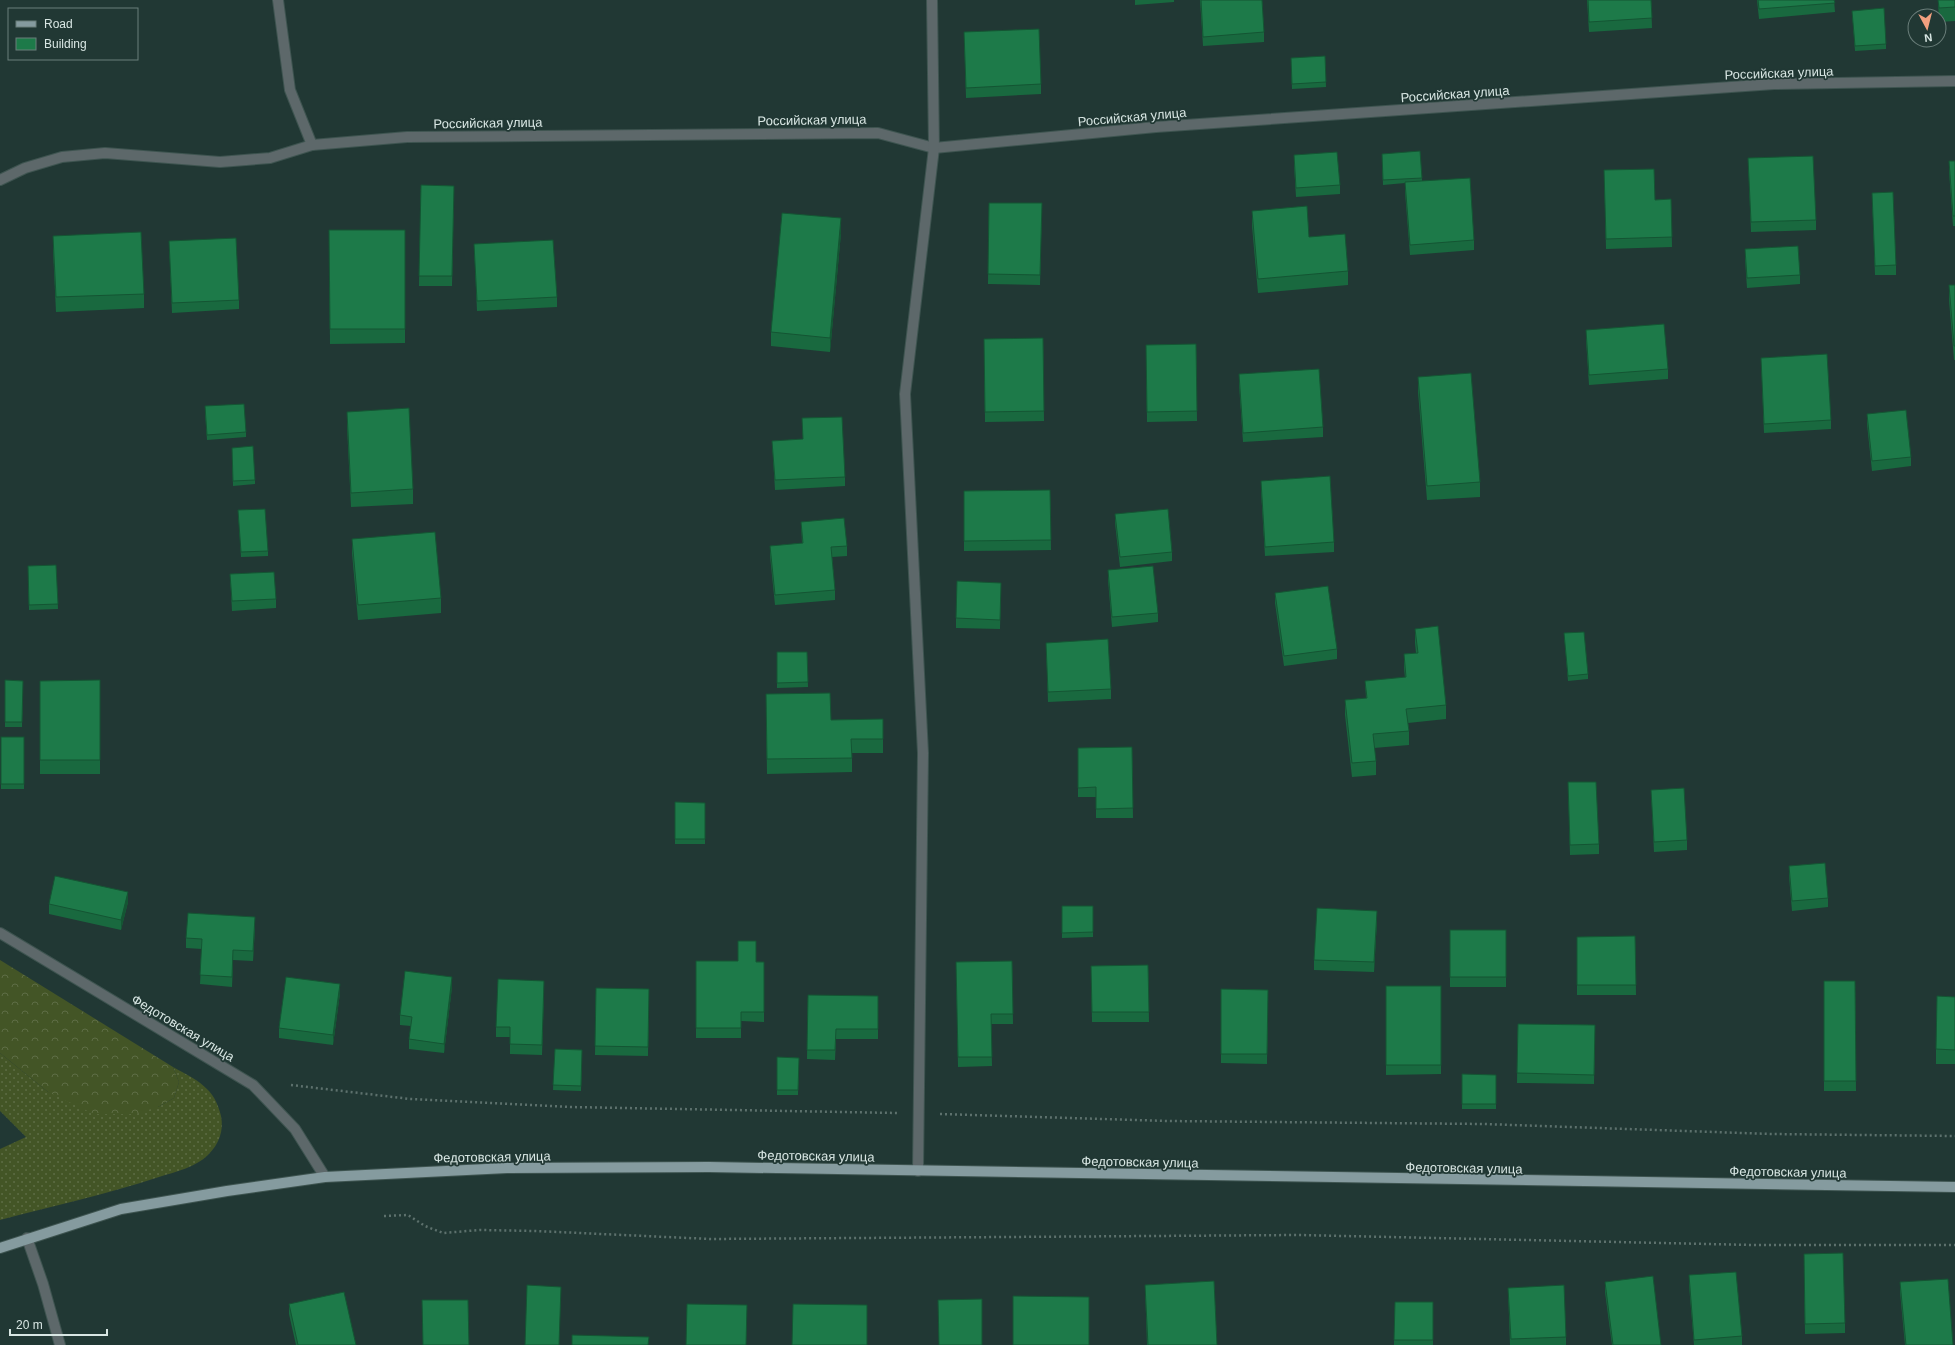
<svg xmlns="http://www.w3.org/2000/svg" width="1955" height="1345" font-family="Helvetica,sans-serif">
<defs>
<pattern id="grass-dots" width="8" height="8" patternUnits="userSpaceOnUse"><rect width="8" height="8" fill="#435526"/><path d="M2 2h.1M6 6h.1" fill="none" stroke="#5d6d45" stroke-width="1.8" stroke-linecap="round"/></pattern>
<pattern id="forest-crowns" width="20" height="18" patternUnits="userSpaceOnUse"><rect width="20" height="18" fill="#435526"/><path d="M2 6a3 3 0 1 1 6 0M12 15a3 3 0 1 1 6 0" fill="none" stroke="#5d6d45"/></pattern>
</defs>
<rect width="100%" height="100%" fill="#213834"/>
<path fill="url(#grass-dots)" d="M0,1053l48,39 110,15 16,-9 5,-16 -6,-15c24,13 42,21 48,49 3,15 -2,28 -13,39 -12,12 -33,17 -49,22 -52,17 -106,29 -159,43v-71l26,-12 -26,-26z"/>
<polygon fill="url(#forest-crowns)" points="0,960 173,1067 179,1082 174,1098 158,1107 135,1114 94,1114 48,1092 0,1053"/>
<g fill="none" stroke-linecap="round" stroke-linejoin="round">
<defs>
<g id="minor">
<polyline points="278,0 290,90 312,145"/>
<polyline points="0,180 25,168 62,157 105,153 220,162 270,158 312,145 407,137 878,133 934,148 1156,127 1774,84 1955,81"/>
<polyline points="0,933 253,1085 295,1129 325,1177"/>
<polyline points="918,1171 923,753 905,394 934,148 932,0"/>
<polyline points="27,1238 43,1284 60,1345"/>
</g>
<polyline id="major" points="0,1248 121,1209 227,1191 325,1177 507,1168 709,1167 1955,1187"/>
</defs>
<use href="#minor" stroke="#3e5450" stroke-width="12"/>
<use href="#major" stroke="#3e5450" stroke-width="12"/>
<g stroke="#5d716d" stroke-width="2.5" stroke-dasharray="2 3" stroke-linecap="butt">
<polyline points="291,1085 410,1099 570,1107 897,1113"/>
<polyline points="940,1114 1168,1121 1484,1124 1771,1134 1955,1136"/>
<polyline points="384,1216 408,1215 425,1226 443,1233 480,1230 536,1231 710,1239 1299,1235 1753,1245 1955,1245"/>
</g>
<use href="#minor" stroke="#5d686a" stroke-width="10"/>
<use href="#major" stroke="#859b9f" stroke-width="10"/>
</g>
<g fill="#19693f">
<polygon points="1135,0 1174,0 1174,2 1135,5"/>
<polygon points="1200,0 1262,0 1264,32 1264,42 1203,46"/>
<polygon points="1587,0 1651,0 1652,28 1589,32"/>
<polygon points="1757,0 1834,0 1835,12 1759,19"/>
<polygon points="1938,0 1955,0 1955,21 1939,22"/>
<polygon points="1852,11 1886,44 1886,49 1855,51"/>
<polygon points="964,32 1041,84 1041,94 966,98"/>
<polygon points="1325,56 1326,87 1292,89 1291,63"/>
<polygon points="1294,155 1340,185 1340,194 1296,197 1294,165"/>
<polygon points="1748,158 1816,220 1816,230 1751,232"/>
<polygon points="1382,159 1422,178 1422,181 1474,240 1474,250 1410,255 1405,192 1405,183 1383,185"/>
<polygon points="1949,161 1955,161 1955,226 1953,226 1949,171"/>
<polygon points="1604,170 1655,200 1671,199 1672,247 1606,249"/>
<polygon points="421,185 454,186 452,286 419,286"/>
<polygon points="1872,193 1896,265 1896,275 1875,275"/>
<polygon points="989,203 1042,203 1040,285 988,284"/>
<polygon points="1252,211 1348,271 1348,285 1258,293 1252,226"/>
<polygon points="329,230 405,230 405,343 330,344"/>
<polygon points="841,233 830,352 771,346 771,332"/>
<polygon points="53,236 144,294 144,308 56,312 53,250"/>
<polygon points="169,241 239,300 239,309 172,313"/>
<polygon points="474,244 557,297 557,307 477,311"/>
<polygon points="1745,249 1800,275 1800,284 1747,288 1745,259"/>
<polygon points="1949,285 1955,285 1955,360 1954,360 1949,300"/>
<polygon points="1586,330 1668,369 1668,379 1589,385 1586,340"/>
<polygon points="1043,338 1044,421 985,422 984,339"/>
<polygon points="1196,344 1197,421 1147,422 1146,345"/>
<polygon points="1761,358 1831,420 1831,429 1764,433"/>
<polygon points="1239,374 1323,427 1323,437 1243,442 1239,384"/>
<polygon points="1418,377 1480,482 1480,497 1427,500 1418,392"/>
<polygon points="205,411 246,432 246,437 207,440"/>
<polygon points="347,412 413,489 413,504 351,507 347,426"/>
<polygon points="1867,414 1911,457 1911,466 1872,471 1867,424"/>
<polygon points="802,418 845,477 845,486 775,490 772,441 803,439"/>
<polygon points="232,453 255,480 255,484 233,486"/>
<polygon points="1261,481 1334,542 1334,552 1265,556 1261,491"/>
<polygon points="1050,490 1051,550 964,551 964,491"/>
<polygon points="238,510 268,551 268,556 241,557"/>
<polygon points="1115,514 1172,552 1172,561 1120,567 1115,523"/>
<polygon points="801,522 847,546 847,556 832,557 835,590 835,600 775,605 770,556 770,546 802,543"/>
<polygon points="352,539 441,598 441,613 358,620 352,553"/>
<polygon points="56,565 58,609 29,610 28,571"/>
<polygon points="1108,570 1158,613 1158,622 1112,627 1108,580"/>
<polygon points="230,574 276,599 276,608 232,611"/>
<polygon points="1001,583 1000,629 956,628 956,618"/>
<polygon points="1275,593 1337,649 1337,659 1284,666 1275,603"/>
<polygon points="1415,629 1446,705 1446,719 1408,723 1409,731 1409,745 1374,748 1376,761 1376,775 1352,777 1345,715 1345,700 1366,698 1365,681 1405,678 1404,668 1404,654 1416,653 1415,643"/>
<polygon points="1564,633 1588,674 1588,679 1568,681"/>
<polygon points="1046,643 1111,689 1111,699 1048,702"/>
<polygon points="777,652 807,652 808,687 777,688"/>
<polygon points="5,680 23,681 22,727 5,727"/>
<polygon points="100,680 100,774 40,774 40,681"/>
<polygon points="766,709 831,720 883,719 883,753 852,753 852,772 767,774"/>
<rect x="1" y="737" width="23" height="52"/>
<polygon points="1132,747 1133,818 1096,818 1096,797 1078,797 1078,748"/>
<polygon points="1568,782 1599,844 1599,854 1570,855"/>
<polygon points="1651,790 1687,840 1687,850 1654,852"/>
<polygon points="675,802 705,803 705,844 675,844"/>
<polygon points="1789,866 1828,898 1828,907 1792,911 1789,876"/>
<polygon points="128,902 121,930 49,914 49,904"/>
<polygon points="1062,906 1093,906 1093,937 1062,938"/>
<polygon points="1377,920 1374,972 1314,970 1314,960"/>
<polygon points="255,927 253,961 233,960 232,987 200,984 202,949 186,948 186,938"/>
<rect x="1450" y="930" width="56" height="57"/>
<polygon points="1635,936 1636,995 1577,995 1577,937"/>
<polygon points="696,961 738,961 764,962 764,1022 741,1021 741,1038 696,1038"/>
<polygon points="1012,961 1013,1024 991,1024 992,1066 958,1067 956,962"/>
<polygon points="1148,965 1149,1022 1092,1022 1091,966"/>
<polygon points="1824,981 1855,981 1856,1091 1824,1091"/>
<polygon points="1386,986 1441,986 1441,1074 1386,1075"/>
<polygon points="452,987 444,1053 409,1049 409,1039 411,1026 400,1025 400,1015"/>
<polygon points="596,988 649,989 648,1056 595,1055"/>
<polygon points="1221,989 1268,990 1267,1064 1221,1063"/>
<polygon points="544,990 542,1055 510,1054 510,1037 496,1037 496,1027"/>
<polygon points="340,993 333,1045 279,1038 279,1028"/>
<polygon points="808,995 878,996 878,1039 836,1039 835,1060 807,1059"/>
<polygon points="1955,997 1955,1064 1936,1064 1936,1049"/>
<polygon points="1518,1024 1595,1025 1594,1084 1517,1083"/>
<polygon points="555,1049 582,1050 581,1091 553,1090"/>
<polygon points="777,1057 799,1058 798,1095 777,1095"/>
<polygon points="1496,1075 1496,1109 1462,1109 1462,1104"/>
<polygon points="1804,1263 1845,1323 1845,1333 1805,1334"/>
<polygon points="1689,1275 1742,1336 1742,1345 1694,1345 1689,1285"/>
<polygon points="1214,1281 1217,1345 1147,1345 1145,1285"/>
<polygon points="1605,1282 1661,1345 1612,1345 1605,1292"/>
<polygon points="1900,1282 1953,1345 1905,1345 1900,1292"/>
<polygon points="1508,1288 1566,1337 1566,1345 1510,1345"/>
<polygon points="1395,1302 1433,1302 1433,1345 1394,1345"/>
<polygon points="289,1304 356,1345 296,1345 289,1314"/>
</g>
<g fill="#145533">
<polygon points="841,218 841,233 830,352 830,338"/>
<polygon points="128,892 128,902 121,930 121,920"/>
<polygon points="1377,911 1377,920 1374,972 1374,962"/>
<polygon points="255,917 255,927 253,961 253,951"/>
<polygon points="233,950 233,960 232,987 232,977"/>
<polygon points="452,977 452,987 444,1053 444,1044"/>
<polygon points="544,981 544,990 542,1055 542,1045"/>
<polygon points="340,984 340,993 333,1045 333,1035"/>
</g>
<g fill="#1d7a49" stroke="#145533">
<polygon points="1201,0 1262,0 1264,32 1203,37"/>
<polygon points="1588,0 1651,0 1652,18 1589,22"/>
<polygon points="1758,0 1834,0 1835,3 1759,9"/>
<polygon points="1938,0 1955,0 1955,7 1939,8"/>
<polygon points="1884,8 1886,44 1855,46 1852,11"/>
<polygon points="1039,29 1041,84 966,88 964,32"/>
<polygon points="1325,56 1326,82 1292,84 1291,58"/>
<polygon points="1420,151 1422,178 1383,180 1382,154"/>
<polygon points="1337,152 1340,185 1296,188 1294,155"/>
<polygon points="1813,156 1816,220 1751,222 1748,158"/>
<polygon points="1949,161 1955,161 1955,216 1953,216"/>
<polygon points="1654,169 1655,200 1671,199 1672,237 1606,239 1604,170"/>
<polygon points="1470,178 1474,240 1410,245 1405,182"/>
<polygon points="421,185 454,186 452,276 419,276"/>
<polygon points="1893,192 1896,265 1875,266 1872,193"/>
<polygon points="989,203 1042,203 1040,275 988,274"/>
<polygon points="1307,206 1309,237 1345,234 1348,271 1258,279 1252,211"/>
<polygon points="782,213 841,218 830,338 771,332"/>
<polygon points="329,230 405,230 405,329 330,329"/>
<polygon points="141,232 144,294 56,297 53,236"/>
<polygon points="236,238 239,300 172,303 169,241"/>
<polygon points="553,240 557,297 477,301 474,244"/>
<polygon points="1798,246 1800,275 1747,278 1745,249"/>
<polygon points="1949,285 1955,285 1955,346 1954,346"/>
<polygon points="1664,324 1668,369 1589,375 1586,330"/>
<polygon points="1043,338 1044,411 985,412 984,339"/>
<polygon points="1196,344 1197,411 1147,412 1146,345"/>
<polygon points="1827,354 1831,420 1764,424 1761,358"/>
<polygon points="1319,369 1323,427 1243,433 1239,374"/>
<polygon points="1471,373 1480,482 1427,486 1418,377"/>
<polygon points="244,404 246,432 207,435 205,406"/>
<polygon points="409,408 413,489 351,493 347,412"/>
<polygon points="1906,410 1911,457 1872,461 1867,414"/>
<polygon points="842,417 845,477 775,480 772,441 803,439 802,418"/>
<polygon points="253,446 255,480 233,481 232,448"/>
<polygon points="1330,476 1334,542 1265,547 1261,481"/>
<polygon points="1050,490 1051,540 964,541 964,491"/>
<polygon points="265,509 268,551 241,552 238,510"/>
<polygon points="1168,509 1172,552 1120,557 1115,514"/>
<polygon points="844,518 847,546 831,547 835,590 775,595 770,546 803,543 801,522"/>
<polygon points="435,532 441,598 358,605 352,539"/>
<polygon points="56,565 58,604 29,605 28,566"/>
<polygon points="1153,566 1158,613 1112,617 1108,570"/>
<polygon points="274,572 276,599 232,601 230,574"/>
<polygon points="957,581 1001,583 1000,620 956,618"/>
<polygon points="1328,586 1337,649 1284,656 1275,593"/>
<polygon points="1438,626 1446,705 1406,709 1409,731 1373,734 1376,761 1352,763 1345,700 1367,698 1365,681 1406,677 1404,654 1418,653 1415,629"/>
<polygon points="1584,632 1588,674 1568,676 1564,633"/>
<polygon points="1108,639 1111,689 1048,692 1046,643"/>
<polygon points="777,652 807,652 808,682 777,683"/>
<polygon points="5,680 23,681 22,722 5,722"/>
<polygon points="100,680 100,760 40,760 40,681"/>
<polygon points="830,693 831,720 883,719 883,739 851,739 852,758 767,759 766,694"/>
<rect x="1" y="737" width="23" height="47"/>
<polygon points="1132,747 1133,808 1096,809 1096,787 1078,788 1078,748"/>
<polygon points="1568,782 1596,782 1599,844 1570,845"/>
<polygon points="1684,788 1687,840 1654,842 1651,790"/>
<polygon points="675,802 705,803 705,839 675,839"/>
<polygon points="1825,863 1828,898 1792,901 1789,866"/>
<polygon points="55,876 128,892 121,920 49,904"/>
<polygon points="1062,906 1093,906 1093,932 1062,933"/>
<polygon points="1317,908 1377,911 1374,962 1314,960"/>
<polygon points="188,913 255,917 253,951 233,950 232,977 200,975 202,939 186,938"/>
<rect x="1450" y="930" width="56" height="47"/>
<polygon points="1635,936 1636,985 1577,985 1577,937"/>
<polygon points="738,941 756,941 756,962 764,962 764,1012 741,1012 741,1028 696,1028 696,961 738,961"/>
<polygon points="1012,961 1013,1014 991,1014 992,1057 958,1057 956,962"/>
<polygon points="1148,965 1149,1012 1092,1012 1091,966"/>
<polygon points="405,971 452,977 444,1044 409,1039 412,1017 400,1015"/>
<polygon points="286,977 340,984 333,1035 279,1028"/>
<polygon points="498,979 544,981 542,1045 510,1044 510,1027 496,1027"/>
<polygon points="1824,981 1855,981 1856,1081 1824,1081"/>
<rect x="1386" y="986" width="55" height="79"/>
<polygon points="596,988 649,989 648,1047 595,1046"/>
<polygon points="1221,989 1268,990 1267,1054 1221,1054"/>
<polygon points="808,995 878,996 878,1029 836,1029 835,1050 807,1050"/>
<polygon points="1937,996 1955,997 1955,1050 1936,1049"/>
<polygon points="1518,1024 1595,1025 1594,1075 1517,1073"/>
<polygon points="555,1049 582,1050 581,1086 553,1085"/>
<polygon points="777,1057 799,1058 798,1090 777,1090"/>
<polygon points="1462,1074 1496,1075 1496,1104 1462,1104"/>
<polygon points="1843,1253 1845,1323 1805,1324 1804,1254"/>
<polygon points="1736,1272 1742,1336 1694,1340 1689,1275"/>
<polygon points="1653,1276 1661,1345 1613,1345 1605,1282"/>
<polygon points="1948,1279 1953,1345 1906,1345 1900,1282"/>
<polygon points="1214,1281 1217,1345 1148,1345 1145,1285"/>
<polygon points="527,1285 561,1287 559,1345 525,1345"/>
<polygon points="1564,1285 1566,1337 1511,1339 1508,1288"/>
<polygon points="344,1292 356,1345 298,1345 289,1304"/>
<polygon points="1013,1296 1089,1297 1089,1345 1013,1345"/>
<polygon points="982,1299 982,1345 939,1345 938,1300"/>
<polygon points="422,1300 468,1300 469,1345 423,1345"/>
<polygon points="1395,1302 1433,1302 1433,1340 1394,1340"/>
<polygon points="687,1304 747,1305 746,1345 686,1345"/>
<polygon points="793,1304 867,1305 867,1345 792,1345"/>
<polygon points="572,1335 649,1337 648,1345 572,1345"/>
</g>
<g text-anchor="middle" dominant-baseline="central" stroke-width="3.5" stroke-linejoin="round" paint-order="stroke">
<g font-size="13" fill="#d8e6e3" stroke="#213834">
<text transform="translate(1779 73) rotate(-2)">Российская улица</text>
<text transform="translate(1455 94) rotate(-4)">Российская улица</text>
<text transform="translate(1132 117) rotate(-5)">Российская улица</text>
<text transform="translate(812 120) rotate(-1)">Российская улица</text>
<text transform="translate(488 123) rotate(-1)">Российская улица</text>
<text transform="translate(183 1028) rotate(31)">Федотовская улица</text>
<text transform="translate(816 1156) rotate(1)">Федотовская улица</text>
<text transform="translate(492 1157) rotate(-1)">Федотовская улица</text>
<text transform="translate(1140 1162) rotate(1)">Федотовская улица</text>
<text transform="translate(1464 1168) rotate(1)">Федотовская улица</text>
<text transform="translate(1788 1172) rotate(1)">Федотовская улица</text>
</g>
</g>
<rect x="8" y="8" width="130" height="52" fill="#213834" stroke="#6a7e7a"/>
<rect x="16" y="21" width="20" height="6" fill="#859b9f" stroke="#6a7e7a"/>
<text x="44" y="28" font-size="12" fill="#d8e6e3">Road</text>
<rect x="16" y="38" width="20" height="12" fill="#1d7a49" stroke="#6a7e7a"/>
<text x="44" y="48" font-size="12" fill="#d8e6e3">Building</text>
<g transform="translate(1927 28) rotate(173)"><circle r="19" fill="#213834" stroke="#6a7e7a"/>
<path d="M0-3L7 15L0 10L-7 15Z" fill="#f2a07f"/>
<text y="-6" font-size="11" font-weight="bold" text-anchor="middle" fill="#d8e6e3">N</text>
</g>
<path d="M10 1329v6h97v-6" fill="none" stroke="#d8e6e3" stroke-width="2"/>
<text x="16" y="1329" font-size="12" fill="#d8e6e3" stroke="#213834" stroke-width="3" paint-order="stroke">20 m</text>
</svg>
